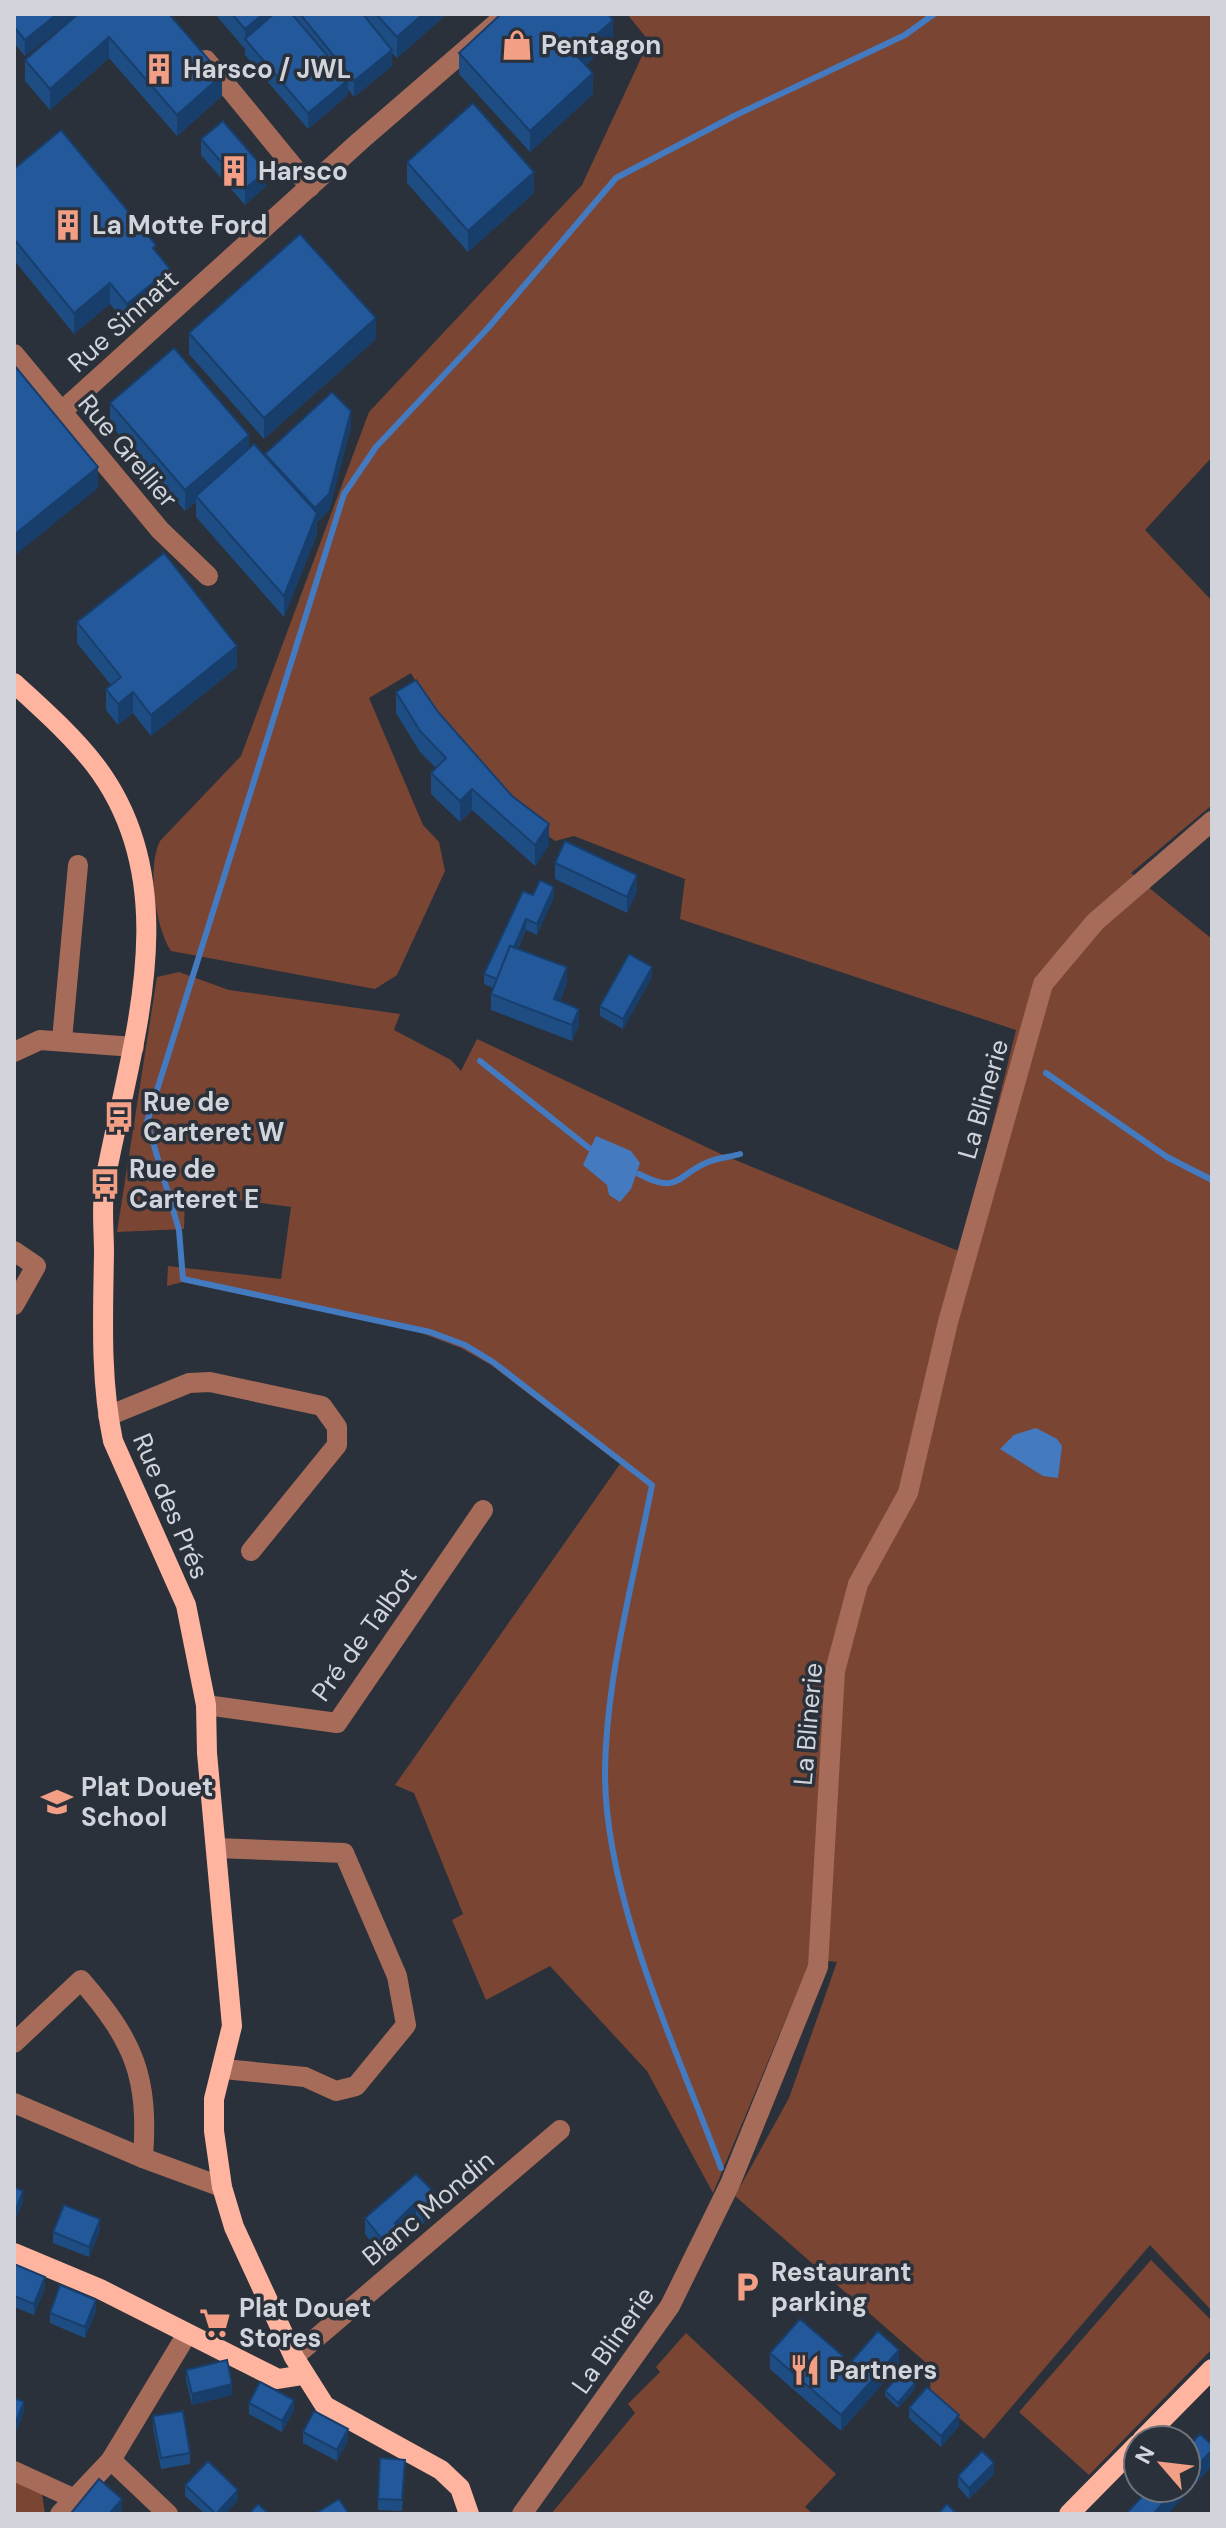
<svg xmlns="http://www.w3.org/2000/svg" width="1226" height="2528" font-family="'DM Sans',sans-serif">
<rect width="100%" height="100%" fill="#2a313a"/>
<g fill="#7b4534">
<path d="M627,14h585v443l-67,73 67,71v204l-81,68 81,66v1372l-62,-66 -166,194 -54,-46 1,-26 -196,-171 54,-98 48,-136 -26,-3 -98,234 -66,-122 -97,-105 -64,34 -34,-80 11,-6 -49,-121 -19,-8 225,-321 -129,-99 -30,-17 -45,-17 -233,-49 -16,4 1,-20 113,13 10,-72 -106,-14 -1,36 -67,3 40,-255 22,-5 50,18 171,24 -6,16 57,30 10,11 16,-32 246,116 238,97 55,-222 -336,-111 5,-40 -111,-43 -19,5 -33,-24 -79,-86 -32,-58 -42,25 54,127 16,17 6,29 -48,104 -22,14 -204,-38c-16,-25 -24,-84 -11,-110l81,-85 128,-344 213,-227 67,-144z"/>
<polygon points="1151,2260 1212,2321 1212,2349 1089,2475 1019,2412"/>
<polygon points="686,2333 836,2474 805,2507 812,2513 551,2514 635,2413 628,2404 660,2372 656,2367"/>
<polygon points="14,2478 42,2494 45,2514 14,2514"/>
</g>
<g fill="#447abf">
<polygon points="596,1136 631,1151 640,1163 631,1189 620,1202 609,1195 607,1185 583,1165"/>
<polygon points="1036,1428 1057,1439 1062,1446 1058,1478 1043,1476 1000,1449 1014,1435"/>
</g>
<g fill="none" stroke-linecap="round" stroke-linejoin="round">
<g stroke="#447abf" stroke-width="6">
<polyline points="480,1061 589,1148"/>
<polyline points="1046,1073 1167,1157 1212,1180"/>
<path d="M639,1174c40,21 36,2 69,-12 10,-4 22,-5 32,-8"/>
<path d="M721,2168c-44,-118 -116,-269 -116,-395 1,-97 29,-194 47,-288l-159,-123 -28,-17 -35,-13 -247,-53 -4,-49 -32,-108 197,-628 32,-47 112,-119 128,-150 118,-62 171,-81 29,-21"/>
</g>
<g stroke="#a76b59" stroke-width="20">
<polyline points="206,60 310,187"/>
<polyline points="14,354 160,530 208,576"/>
<polyline points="61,412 360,141 507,14"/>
<polyline points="62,1040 78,865"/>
<polyline points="14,1052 40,1040 134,1047"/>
<polyline points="14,1251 36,1266 14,1305"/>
<polyline points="108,1416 189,1383 210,1382 322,1406 337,1427 337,1445 251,1551"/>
<polyline points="206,1705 337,1723 483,1510"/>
<polyline points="216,1848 344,1853 397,1976 406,2025 356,2086 336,2091 305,2077 224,2069"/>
<path d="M14,2043l67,-63c53,61 68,96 62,178l79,29"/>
<polyline points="14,2103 143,2158"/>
<polyline points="294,2357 560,2130"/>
<polyline points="111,2460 168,2514"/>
<polyline points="14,2471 75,2499"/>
<polyline points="60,2514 111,2460 187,2334"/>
<polyline points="522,2514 670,2306 730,2184 818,1967 835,1671 858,1584 908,1493 948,1322 1043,984 1095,922 1212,821"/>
</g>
<g stroke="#feb49e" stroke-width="20">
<path d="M14,683c28,26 58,52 81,82 94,123 35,281 10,416 -4,23 -1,49 -1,72 -1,62 -4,127 9,188l73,164 20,100 1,48 25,273 -18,73v32l8,56 12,40 60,130 31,49 116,64 19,18 9,26"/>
<polyline points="14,2253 100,2289 278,2379 303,2375"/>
<polyline points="1142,2440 1212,2369"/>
<polyline points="1069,2514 1138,2444"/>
</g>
</g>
<g fill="#1e4d84">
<polygon points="14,14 77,14 25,56 14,43"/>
<polygon points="78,14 222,96 177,136 109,58 50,110 25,81 25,60"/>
<polygon points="215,14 447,14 397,58 392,53 392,66 354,97 348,89 348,95 308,129 245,55 245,49"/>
<polygon points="613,40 586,65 593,94 530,152 459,74 459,53"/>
<polygon points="201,139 266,186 245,205 201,155"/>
<polygon points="407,162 534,193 468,252 407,183"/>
<polygon points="14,169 156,251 170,290 127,325 110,304 74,334 14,260"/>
<polygon points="189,333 376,339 264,439 189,354"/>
<polygon points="110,403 249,448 265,456 265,454 351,427 329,510 317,522 317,534 284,617 196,517 196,502 185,511 110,424"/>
<polygon points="77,622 237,667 151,736 133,713 118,725 106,710 106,689 111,685 77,643"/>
<polygon points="396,692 438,712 549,845 535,866 472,810 460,822 431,794 431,773 436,768 420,752 396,713"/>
<polygon points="555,863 637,891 627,913 555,879"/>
<polygon points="533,895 554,897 537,935 526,930 518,949 567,983 560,1001 579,1025 572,1041 491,1010 491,994 493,988 484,984 484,974"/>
<polygon points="652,977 623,1029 600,1016 600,1006"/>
<polygon points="416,2174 437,2211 423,2224 416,2218 401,2233 401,2246 385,2259 365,2234 365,2218"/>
<polygon points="100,2230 89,2257 53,2243 53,2232"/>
<polygon points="14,2264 45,2288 34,2315 14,2307"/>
<polygon points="96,2311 85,2338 50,2323 50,2313"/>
<polygon points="770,2353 843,2370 899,2365 841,2431 770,2369"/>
<polygon points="186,2370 232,2395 192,2405 186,2380"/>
<polygon points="915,2389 898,2408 885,2396 885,2391"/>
<polygon points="249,2403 294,2410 282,2432 249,2414"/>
<polygon points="909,2408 959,2426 941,2447 909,2418"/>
<polygon points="153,2416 190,2453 190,2464 161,2469 153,2427"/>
<polygon points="303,2432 348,2440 337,2461 303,2443"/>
<polygon points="405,2471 402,2511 378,2510 378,2499"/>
<polygon points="994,2474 969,2499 958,2487 958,2476"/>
<polygon points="185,2485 238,2500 225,2514 205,2514 185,2496"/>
</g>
<g fill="#183e6c">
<polygon points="57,14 77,14 25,56 25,40"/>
<polygon points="263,14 288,14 245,40 245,29"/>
<polygon points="423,14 447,14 397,58 397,37"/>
<polygon points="613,20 613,40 575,75 575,54"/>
<polygon points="109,37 109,58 50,110 50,89"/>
<polygon points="392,50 392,66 354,97 354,81"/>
<polygon points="593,73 593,94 530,152 530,131"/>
<polygon points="222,75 222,96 177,136 177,115"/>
<polygon points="348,80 348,95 308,129 308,113"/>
<polygon points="266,171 266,186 245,205 245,189"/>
<polygon points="534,172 534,193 468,252 468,231"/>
<polygon points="170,269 170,290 127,325 127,304"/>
<polygon points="110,283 110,304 74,334 74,313"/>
<polygon points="376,318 376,339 264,439 264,418"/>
<polygon points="351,411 351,427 329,510 317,522 317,534 284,617 284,596 315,518 315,508"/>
<polygon points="249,435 249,456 196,496 196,502 185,511 185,490"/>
<polygon points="98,467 98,488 14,556 14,535"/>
<polygon points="237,646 237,667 151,736 151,715"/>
<polygon points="133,692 133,713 118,725 118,704"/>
<polygon points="472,789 472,810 460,822 460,801"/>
<polygon points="549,824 549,845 535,866 535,845"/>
<polygon points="637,875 637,891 627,913 627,897"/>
<polygon points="554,887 554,897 537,935 537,924"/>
<polygon points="526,919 526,930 498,991 498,980"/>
<polygon points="567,967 567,983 554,1015 554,999"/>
<polygon points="652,967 652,977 623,1029 623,1019"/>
<polygon points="579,1009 579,1025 572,1041 572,1025"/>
<polygon points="23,2191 23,2202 14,2224 14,2214"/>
<polygon points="437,2195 437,2211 423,2224 423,2208"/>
<polygon points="416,2202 416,2218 401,2233 401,2246 385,2259 385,2243 395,2223"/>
<polygon points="100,2219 100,2230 89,2257 89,2247"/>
<polygon points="45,2277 45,2288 34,2315 34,2304"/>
<polygon points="96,2300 96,2311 85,2338 85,2327"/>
<polygon points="899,2350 899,2365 841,2431 841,2415"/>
<polygon points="843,2356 843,2372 836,2365"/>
<polygon points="915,2383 915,2389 898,2408 898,2403"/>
<polygon points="232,2384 232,2395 192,2405 192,2394"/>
<polygon points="294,2400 294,2410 282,2432 282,2421"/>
<polygon points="24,2402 24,2412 14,2437 14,2426"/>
<polygon points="959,2415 959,2426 941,2447 941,2436"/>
<polygon points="348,2429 348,2440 337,2461 337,2450"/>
<polygon points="1212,2450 1212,2466 1168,2514 1153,2514 1177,2488 1186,2488 1186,2478"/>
<polygon points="994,2463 994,2474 969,2499 969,2488"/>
<polygon points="238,2490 238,2500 225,2514 216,2514"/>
<polygon points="122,2499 122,2510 118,2514 109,2514"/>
</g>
<g fill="#23599a" stroke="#183e6c" stroke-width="2">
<polygon points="14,14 57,14 25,40 14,27"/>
<polygon points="78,14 169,14 222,75 177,115 109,37 50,89 25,60"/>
<polygon points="232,14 263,14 245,29"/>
<polygon points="274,14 292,14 348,80 308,113 245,39"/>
<polygon points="300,14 363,14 392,50 354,81"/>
<polygon points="376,14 423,14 397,37"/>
<polygon points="501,14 608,14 613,20 575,54 593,73 530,131 459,53"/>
<polygon points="473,103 534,172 468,231 407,162"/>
<polygon points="223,121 266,171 245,189 201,139"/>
<polygon points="61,130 156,245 153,248 170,269 127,304 110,283 74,313 14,239 14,169"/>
<polygon points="300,234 376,318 264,418 189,333"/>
<polygon points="174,348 249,435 185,490 110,403"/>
<polygon points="14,365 98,467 14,535"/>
<polygon points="332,392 351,411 329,494 315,508 265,454"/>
<polygon points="254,444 317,513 284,596 196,496"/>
<polygon points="164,553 237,646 151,715 133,692 118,704 106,689 121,677 77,622"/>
<polygon points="416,680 438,712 512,796 549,824 535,845 472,789 460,801 431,773 446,758 420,731 396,692"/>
<polygon points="565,841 637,875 627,897 555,863"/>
<polygon points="540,880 554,887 537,924 526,919 514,947 510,946 497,979 484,974 523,891 533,895"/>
<polygon points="510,946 567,967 554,999 579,1009 572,1025 491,994"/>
<polygon points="629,954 652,967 623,1019 600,1006"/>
<polygon points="416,2174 437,2195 423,2208 416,2202 395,2223 401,2230 385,2243 365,2218"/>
<polygon points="14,2187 23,2191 14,2214"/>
<polygon points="64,2205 100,2219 89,2247 53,2232"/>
<polygon points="14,2264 45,2277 34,2304 14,2296"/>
<polygon points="60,2285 96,2300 85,2327 50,2313"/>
<polygon points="800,2319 843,2356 836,2365 843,2371 878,2331 899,2350 841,2415 770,2353"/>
<polygon points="227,2360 232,2384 192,2394 186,2370"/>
<polygon points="902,2372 915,2383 898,2403 885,2391"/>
<polygon points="260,2382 294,2400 282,2421 249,2403"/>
<polygon points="927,2387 959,2415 941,2436 909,2408"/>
<polygon points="14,2398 24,2402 14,2426"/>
<polygon points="183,2411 190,2453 161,2458 153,2416"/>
<polygon points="314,2411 348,2429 337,2450 303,2432"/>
<polygon points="1200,2434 1212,2445 1212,2450 1186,2478 1186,2449"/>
<polygon points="982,2451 994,2463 969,2488 958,2476"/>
<polygon points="380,2458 405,2460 402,2500 378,2499"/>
<polygon points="208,2461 238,2490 216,2514 185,2485"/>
<polygon points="99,2479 122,2499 109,2514 74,2514 72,2512"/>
<polygon points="1150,2488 1177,2488 1153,2514 1126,2514"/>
<polygon points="339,2499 349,2514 315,2514"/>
<polygon points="258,2504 269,2514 249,2514"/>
<polygon points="947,2504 957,2514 938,2514"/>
</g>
<defs>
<symbol id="shop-bare" viewBox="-9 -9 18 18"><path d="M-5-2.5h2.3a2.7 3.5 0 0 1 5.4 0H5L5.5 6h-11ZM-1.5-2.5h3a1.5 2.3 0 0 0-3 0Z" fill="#f39f85" stroke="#2a313a" stroke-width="2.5" paint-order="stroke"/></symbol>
<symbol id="building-bare" viewBox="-9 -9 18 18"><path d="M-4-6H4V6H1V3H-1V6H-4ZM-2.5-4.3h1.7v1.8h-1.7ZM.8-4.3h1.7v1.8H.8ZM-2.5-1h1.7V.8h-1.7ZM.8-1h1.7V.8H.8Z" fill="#f39f85" stroke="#2a313a" stroke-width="2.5" paint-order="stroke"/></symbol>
<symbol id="bus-bare" viewBox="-9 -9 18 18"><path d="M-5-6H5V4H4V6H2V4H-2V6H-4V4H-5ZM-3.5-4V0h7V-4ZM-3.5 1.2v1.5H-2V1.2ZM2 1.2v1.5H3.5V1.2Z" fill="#f39f85" stroke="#2a313a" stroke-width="2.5" paint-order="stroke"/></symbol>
<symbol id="school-bare" viewBox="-9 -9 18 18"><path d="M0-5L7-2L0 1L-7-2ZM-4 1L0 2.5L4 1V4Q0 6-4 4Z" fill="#f39f85" stroke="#2a313a" stroke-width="2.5" paint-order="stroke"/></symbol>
<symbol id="parking-bare" viewBox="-9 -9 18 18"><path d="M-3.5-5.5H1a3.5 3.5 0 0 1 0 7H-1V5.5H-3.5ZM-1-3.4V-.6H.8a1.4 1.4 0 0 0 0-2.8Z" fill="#f39f85" stroke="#2a313a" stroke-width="2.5" paint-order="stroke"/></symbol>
<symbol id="supermarket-bare" viewBox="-9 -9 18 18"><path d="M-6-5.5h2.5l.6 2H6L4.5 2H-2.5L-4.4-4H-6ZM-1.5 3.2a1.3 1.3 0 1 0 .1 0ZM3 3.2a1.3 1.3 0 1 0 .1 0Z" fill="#f39f85" stroke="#2a313a" stroke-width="2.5" paint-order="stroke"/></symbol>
<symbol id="restaurant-bare" viewBox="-9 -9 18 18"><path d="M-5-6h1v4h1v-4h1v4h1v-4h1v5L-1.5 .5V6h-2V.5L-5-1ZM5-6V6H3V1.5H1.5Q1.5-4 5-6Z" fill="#f39f85" stroke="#2a313a" stroke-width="2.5" paint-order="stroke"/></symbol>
</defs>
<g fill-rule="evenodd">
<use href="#shop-bare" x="495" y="23" width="44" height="44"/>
<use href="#building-bare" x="137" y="47" width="44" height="44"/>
<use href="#building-bare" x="212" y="149" width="44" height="44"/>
<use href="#building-bare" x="46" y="203" width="44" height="44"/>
<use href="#bus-bare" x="97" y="1095" width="44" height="44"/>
<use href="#bus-bare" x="83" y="1162" width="44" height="44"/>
<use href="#school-bare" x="35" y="1780" width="44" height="44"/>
<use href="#parking-bare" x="725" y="2265" width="44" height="44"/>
<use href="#supermarket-bare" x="193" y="2301" width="44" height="44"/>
<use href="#restaurant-bare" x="783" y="2348" width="44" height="44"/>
</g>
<g text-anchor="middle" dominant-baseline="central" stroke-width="7" stroke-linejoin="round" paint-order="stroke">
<g font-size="26" font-weight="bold" fill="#d1d5db" stroke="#2a313a" text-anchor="start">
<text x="541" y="45">Pentagon</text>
<text x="183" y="69">Harsco / JWL</text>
<text x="258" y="171">Harsco</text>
<text x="92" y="225">La Motte Ford</text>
<text x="143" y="1102">Rue de<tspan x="143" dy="30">Carteret W</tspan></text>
<text x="129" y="1169">Rue de<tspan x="129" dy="30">Carteret E</tspan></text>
<text x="81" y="1787">Plat Douet<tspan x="81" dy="30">School</tspan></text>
<text x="771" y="2272">Restaurant<tspan x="771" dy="30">parking</tspan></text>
<text x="239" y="2308">Plat Douet<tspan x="239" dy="30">Stores</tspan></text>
<text x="829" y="2370">Partners</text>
</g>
<g font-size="26" fill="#d1d5db" stroke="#2a313a">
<text transform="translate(123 321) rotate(-42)">Rue Sinnatt</text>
<text transform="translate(128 451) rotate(50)">Rue Grellier</text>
<text transform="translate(983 1099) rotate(-74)">La Blinerie</text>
<text transform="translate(171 1506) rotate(67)">Rue des Prés</text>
<text transform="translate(364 1634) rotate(-54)">Pré de Talbot</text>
<text transform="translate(808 1724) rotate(-85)">La Blinerie</text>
<text transform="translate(428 2208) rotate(-40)">Blanc Mondin</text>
<text transform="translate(613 2340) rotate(-55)">La Blinerie</text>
</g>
</g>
<rect width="1226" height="2528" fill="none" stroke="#d1d5db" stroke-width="32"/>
<g transform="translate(1162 2464) rotate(298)"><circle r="38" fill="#2a313a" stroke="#6d737a" stroke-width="2"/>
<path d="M0-6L14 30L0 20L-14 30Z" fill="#f39f85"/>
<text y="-12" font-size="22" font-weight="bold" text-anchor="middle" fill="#d1d5db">N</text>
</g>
</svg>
